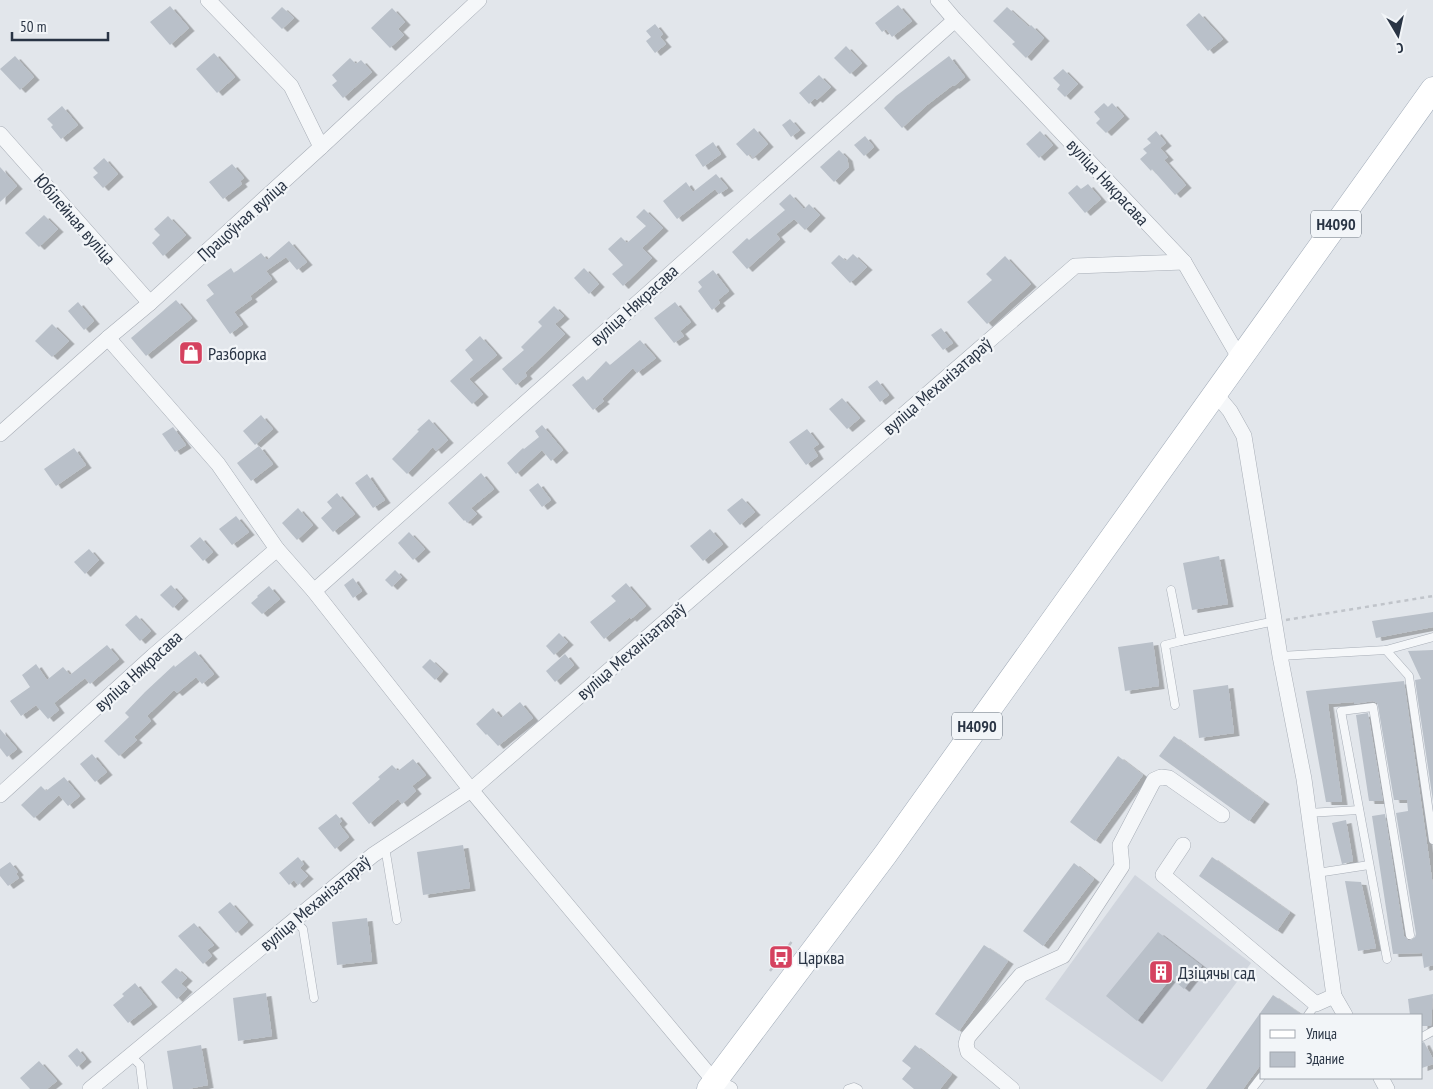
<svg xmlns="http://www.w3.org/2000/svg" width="1433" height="1089" font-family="'PT Sans Narrow',sans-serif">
<defs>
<filter id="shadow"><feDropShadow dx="5.5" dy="3" stdDeviation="0" flood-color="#0004"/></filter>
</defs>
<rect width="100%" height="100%" fill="#e2e6eb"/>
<polygon fill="#d0d5dd" points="1135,875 1251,963 1162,1082 1045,999"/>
<g fill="#b9c0c9" filter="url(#shadow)">
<polygon points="898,5 912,21 892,37 886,29 882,32 875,23"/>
<polygon points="170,6 189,28 170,45 150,22"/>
<polygon points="282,7 294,18 282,29 271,18"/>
<polygon points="1007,7 1029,27 1031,25 1044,38 1026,58 1012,44 1015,42 993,21"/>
<polygon points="392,8 405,22 398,29 404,35 390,48 371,28"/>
<polygon points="1199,13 1223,39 1208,51 1186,25"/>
<polygon points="655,24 663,34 660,37 666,44 655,53 646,41 651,37 646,31"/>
<polygon points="846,46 862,63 850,74 834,58"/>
<polygon points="214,53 235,77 217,93 196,69"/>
<polygon points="15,56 34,77 20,90 0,69"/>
<polygon points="949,56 965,77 954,86 953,85 927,105 902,128 884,108 896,96"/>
<polygon points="350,58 356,64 361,60 372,72 343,98 332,85 337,81 332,75"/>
<polygon points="1063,69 1078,84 1065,97 1057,89 1060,85 1053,78"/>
<polygon points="819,75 831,87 817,100 815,98 809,104 799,93"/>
<polygon points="1104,103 1108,107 1112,103 1124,116 1106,133 1096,123 1100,119 1094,112"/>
<polygon points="62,106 78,125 61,139 51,127 53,125 47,119"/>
<polygon points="790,119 800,130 791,137 782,125"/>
<polygon points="754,128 768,144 753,158 750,154 747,156 736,144"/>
<polygon points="1040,131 1053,145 1039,158 1026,144"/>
<polygon points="1156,131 1166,143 1160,148 1168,157 1164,160 1186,185 1175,195 1152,169 1151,171 1140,159 1147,153 1143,149 1151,143 1147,139"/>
<polygon points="865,136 874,147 864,156 854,145"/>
<polygon points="713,142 721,154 703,167 695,155"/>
<polygon points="839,150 847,158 849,167 834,182 820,167"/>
<polygon points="104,158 118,174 103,188 93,177 98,173 93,168"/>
<polygon points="232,164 244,178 240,181 242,184 223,199 209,182"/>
<polygon points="0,167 17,186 0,202"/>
<polygon points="716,174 728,188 719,194 715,189 677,219 663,201 686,182 693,192"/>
<polygon points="1088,184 1101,199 1085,213 1068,193 1077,185 1081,189"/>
<polygon points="790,194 804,209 809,204 820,215 805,230 794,219 776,234 780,239 747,269 732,252 747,238 749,240 785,210 779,204"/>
<polygon points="644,209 663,228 642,248 652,258 623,286 612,274 623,265 608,249 621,237 627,243 646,226 636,217"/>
<polygon points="44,215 58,229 39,247 25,233"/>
<polygon points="168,216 186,235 163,256 152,243 160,235 154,229"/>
<polygon points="289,241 307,262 297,270 286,257 266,271 272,279 250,296 252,299 234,312 243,324 230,334 206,300 214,294 207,285 231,268 234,273 261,253 267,260"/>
<polygon points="853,254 867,267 850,283 831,263 839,255 846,261"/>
<polygon points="1005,256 1031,284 987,324 967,302 992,280 986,274"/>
<polygon points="584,268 599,284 589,294 574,278"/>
<polygon points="713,270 729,291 718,300 720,303 712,310 698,291 702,287 698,282"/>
<polygon points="176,300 192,318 146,356 131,338"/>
<polygon points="78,302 94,321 84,330 68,311"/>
<polygon points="675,302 691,322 680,331 684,336 674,343 654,318"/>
<polygon points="554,306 564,316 555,324 565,334 525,373 527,376 516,385 502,369 524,350 521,347 542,326 538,322"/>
<polygon points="52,324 69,341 52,357 35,341"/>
<polygon points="941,328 953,343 943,350 931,335"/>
<polygon points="480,336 497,355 469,379 483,394 472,404 450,381 473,360 465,350"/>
<polygon points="640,340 656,358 637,373 633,368 602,399 604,401 593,410 572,385 583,376 587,381 606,361 610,365"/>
<polygon points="877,380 889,395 880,402 868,387"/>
<polygon points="842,398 860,418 847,429 829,409"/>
<polygon points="261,415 273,429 255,445 243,431"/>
<polygon points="429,419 448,440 436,451 433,447 407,474 392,459 419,431 417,430"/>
<polygon points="542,425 563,450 551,461 542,450 516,474 507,463 523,448 524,449 539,437 535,431"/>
<polygon points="173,427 186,445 175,452 162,434"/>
<polygon points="807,429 819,444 813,448 818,456 806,465 789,442"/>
<polygon points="259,446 273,464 251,481 237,463"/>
<polygon points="74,448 86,465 56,486 44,469"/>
<polygon points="481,473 494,489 471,508 477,514 467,523 465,520 464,521 448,503"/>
<polygon points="367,474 385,500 373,508 355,483"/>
<polygon points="538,483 551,500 542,507 529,490"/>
<polygon points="337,493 355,514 333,532 321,518 332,508 327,502"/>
<polygon points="742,498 755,512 740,525 727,510"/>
<polygon points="298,508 313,525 297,540 282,523"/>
<polygon points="236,516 249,532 232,545 219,529"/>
<polygon points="710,529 723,544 703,561 690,546"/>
<polygon points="409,532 425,549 413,560 398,543"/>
<polygon points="200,537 213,552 203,561 190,546"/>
<polygon points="89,549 99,560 85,574 74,562"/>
<polygon points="1219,556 1228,604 1192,610 1183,563"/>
<polygon points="395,570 402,577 392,587 385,580"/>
<polygon points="353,578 362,591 353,598 344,585"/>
<polygon points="626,583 646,606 631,619 630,617 604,639 590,622 616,601 611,596"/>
<polygon points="171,585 183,598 173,608 160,595"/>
<polygon points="269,586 280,599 262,614 251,603 258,597 257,596"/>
<polygon points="1433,612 1433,627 1376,638 1372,621"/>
<polygon points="136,615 151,631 140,641 125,625"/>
<polygon points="559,633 568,642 554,655 546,646"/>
<polygon points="1153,642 1159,686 1125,691 1118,647"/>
<polygon points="107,645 119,659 90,684 85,678 54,703 59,710 48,719 36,705 21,716 10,701 30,687 22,675 36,664 47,680 63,667 70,675"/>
<polygon points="1433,650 1433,801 1415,680 1421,679 1408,651"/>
<polygon points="195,651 214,674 202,684 196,677 177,693 174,690 147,716 151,721 134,737 137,740 119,756 104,741 129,717 125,713 145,692 174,665 175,667"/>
<polygon points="565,654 574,665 555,682 546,671"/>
<polygon points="430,659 443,671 435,680 422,667"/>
<polygon points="1404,681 1433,886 1433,965 1424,968 1422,953 1393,954 1372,816 1385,814 1404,936 1408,940 1411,940 1415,937 1416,934 1396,813 1408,811 1407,800 1394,800 1378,706 1377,703 1373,701 1354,704 1354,702 1328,704 1342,802 1326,802 1306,691"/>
<polygon points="1228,685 1234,733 1199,738 1193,690"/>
<polygon points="520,702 533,718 498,746 487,734 486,735 476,724 493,708 501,718"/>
<polygon points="1368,713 1383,801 1369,801 1356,715"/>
<polygon points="0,729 17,749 7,757 0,748"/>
<polygon points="1174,736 1264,801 1249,821 1159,756"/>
<polygon points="92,754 107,772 95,782 80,764"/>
<polygon points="1118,756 1143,775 1095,841 1070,822"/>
<polygon points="413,759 426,775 412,786 416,791 402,804 398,799 369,824 352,803 380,779 378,777 392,765 398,771"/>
<polygon points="64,777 80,796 68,806 59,795 34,818 21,805 41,786 46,791"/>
<polygon points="336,814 342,821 339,824 349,837 335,849 318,828"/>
<polygon points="1346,820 1353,861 1342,864 1332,823"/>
<polygon points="463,845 470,888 423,895 417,852"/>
<polygon points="298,857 304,864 300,868 308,876 298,885 294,880 289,885 279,873"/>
<polygon points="1212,857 1290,912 1277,931 1199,876"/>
<polygon points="10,862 18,872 16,874 19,878 8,886 0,876 0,869"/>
<polygon points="1074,863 1094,879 1043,946 1023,931"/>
<polygon points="1345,881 1361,882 1376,948 1358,951"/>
<polygon points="230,902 248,922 236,933 218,912"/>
<polygon points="367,918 372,961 337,965 332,922"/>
<polygon points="194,923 214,945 207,950 212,956 203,964 178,936"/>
<polygon points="1158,932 1202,966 1184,989 1171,978 1137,1021 1106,996"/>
<polygon points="984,945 1008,961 959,1031 935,1014"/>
<polygon points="176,968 187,978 181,984 187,989 177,999 161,982"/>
<polygon points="135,983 152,1004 128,1023 113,1005 124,996 122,994"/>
<polygon points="266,993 272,1036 238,1041 233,998"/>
<polygon points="1433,994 1431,1026 1422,1026 1422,1015 1410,1015 1408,999"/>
<polygon points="1273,995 1302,1015 1262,1015 1262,1063 1243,1089 1206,1089"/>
<polygon points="1424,1042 1433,1059 1433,1064 1422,1068 1422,1043"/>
<polygon points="201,1045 208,1085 188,1089 173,1089 167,1051"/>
<polygon points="915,1045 952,1074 940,1089 914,1089 902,1079 911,1068 902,1061"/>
<polygon points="77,1048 86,1059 77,1067 68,1056"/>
<polygon points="39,1061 57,1081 47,1089 30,1089 20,1078"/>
</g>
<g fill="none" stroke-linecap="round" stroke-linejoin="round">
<defs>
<g id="service">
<polyline points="1171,590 1181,641 1275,621"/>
<polyline points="1386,650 1409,676 1433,840"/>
<polyline points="1280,656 1386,650 1433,637"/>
<polyline points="1175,705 1165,645 1181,641"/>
<polyline points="1308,813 1359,810"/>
<polyline points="385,847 397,920"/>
<polyline points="1317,873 1369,865"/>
<polyline points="294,920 303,929 314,998"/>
<polyline points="1387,959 1341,711 1373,707 1410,935"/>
<polyline points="1308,1015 1316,1004"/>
<polyline points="1422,1037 1433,1031"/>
<polyline points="131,1056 140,1065 143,1089"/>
<polyline points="848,1089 854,1087 858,1089"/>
<polyline points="1252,1089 1262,1076"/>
</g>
<g id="minor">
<polyline points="208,0 291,86 321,147"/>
<polyline points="938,0 955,20 1184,262 1240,359"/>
<polyline points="0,134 150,303"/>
<polyline points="108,338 218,464 277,549 314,591 471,790 715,1082 730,1089"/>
<polyline points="1215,393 1230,411 1244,436 1280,656 1304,779 1334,996 1345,1015"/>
<polyline points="0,434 108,338 150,303 321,147 479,0"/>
<polyline points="314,591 955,20"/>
<polyline points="0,795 153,656 277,549"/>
<polyline points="1183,845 1163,875 1316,1004 1334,996"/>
<polyline points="1381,1078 1387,1089"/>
<polyline points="90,1089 373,855 471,790 1075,266 1184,262"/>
<polyline points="1012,1089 968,1052 966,1044 968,1037 1021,975 1063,956 1122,866 1120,845 1154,780 1161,777 1169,778 1222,815"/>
</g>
<polyline id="primary" points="709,1089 885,855 1433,89"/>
</defs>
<use href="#service" stroke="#a7adb6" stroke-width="9"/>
<use href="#minor" stroke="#a7adb6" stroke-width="16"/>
<use href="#primary" stroke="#a1abb8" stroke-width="25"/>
<g stroke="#c0c4ca" stroke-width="2.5" stroke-dasharray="4 4" stroke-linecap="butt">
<polyline points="1286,620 1433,596"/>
<polyline points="770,971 793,940"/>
</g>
<use href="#service" stroke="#f5f7f9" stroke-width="8"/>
<use href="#minor" stroke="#f5f7f9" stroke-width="15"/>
<use href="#primary" stroke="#fff" stroke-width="24"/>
</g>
<defs>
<symbol id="shop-square" viewBox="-11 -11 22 22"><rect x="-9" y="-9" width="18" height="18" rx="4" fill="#d5425f" stroke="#f2f5f8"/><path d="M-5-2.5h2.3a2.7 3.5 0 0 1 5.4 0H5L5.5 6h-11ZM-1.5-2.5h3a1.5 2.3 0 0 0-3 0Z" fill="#fff"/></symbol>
<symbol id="bus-square" viewBox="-11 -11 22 22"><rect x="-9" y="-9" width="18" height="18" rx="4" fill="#d5425f" stroke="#f2f5f8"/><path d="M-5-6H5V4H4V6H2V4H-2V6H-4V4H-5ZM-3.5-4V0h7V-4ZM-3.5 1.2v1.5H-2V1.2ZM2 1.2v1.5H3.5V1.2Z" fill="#fff"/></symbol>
<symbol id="building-square" viewBox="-11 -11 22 22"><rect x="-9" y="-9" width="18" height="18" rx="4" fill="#d5425f" stroke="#f2f5f8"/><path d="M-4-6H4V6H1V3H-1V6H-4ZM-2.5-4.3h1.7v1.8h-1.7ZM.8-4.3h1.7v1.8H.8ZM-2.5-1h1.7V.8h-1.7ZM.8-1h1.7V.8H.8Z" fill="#fff"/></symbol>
</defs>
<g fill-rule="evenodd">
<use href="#shop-square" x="177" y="339" width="28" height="28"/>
<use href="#bus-square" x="767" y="943" width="28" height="28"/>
<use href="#building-square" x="1147" y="958" width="28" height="28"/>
</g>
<g text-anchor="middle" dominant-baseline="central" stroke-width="4.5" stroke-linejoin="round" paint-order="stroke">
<g fill="#f2f5f8" stroke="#656e7a" stroke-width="1">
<rect x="1311" y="210.5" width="50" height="27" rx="4"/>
<rect x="952" y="712.5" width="50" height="27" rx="4"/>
</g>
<g font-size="16" font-weight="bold" fill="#293444">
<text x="1336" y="224">Н4090</text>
<text x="977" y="726">Н4090</text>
</g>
<g font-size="18" fill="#293444" stroke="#f2f5f8">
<text transform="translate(1108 182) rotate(47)">вуліца Някрасава</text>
<text transform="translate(75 219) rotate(49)">Юбілейная вуліца</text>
<text transform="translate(242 220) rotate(-42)">Працоўная вуліца</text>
<text transform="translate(634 305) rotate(-42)">вуліца Някрасава</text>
<text transform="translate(937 386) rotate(-41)">вуліца Механізатараў</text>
<text transform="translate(631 651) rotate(-41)">вуліца Механізатараў</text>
<text transform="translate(138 671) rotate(-42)">вуліца Някрасава</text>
<text transform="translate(315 903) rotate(-40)">вуліца Механізатараў</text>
</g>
<g font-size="18" fill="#293444" stroke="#f2f5f8" text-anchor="start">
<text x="208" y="353">Разборка</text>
<text x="798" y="957">Царква</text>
<text x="1178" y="972">Дзіцячы сад</text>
</g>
</g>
<rect x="1260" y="1014" width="162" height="65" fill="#f2f5f8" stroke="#a2a8b0"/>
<rect x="1270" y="1030" width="25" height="8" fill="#ffffff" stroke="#a2a8b0"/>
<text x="1306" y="1039" font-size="15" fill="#293444">Улица</text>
<rect x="1270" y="1052" width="25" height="15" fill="#b9c0c9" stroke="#a2a8b0"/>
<text x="1306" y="1064" font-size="15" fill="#293444">Здание</text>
<g transform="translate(1398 35) rotate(171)" stroke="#f2f5f8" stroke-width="4" paint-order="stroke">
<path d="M0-4L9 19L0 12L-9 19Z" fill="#293444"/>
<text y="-8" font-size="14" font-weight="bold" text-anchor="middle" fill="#293444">С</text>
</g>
<path d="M12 32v8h96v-8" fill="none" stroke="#293444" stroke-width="2.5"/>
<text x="20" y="32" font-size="15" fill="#293444" stroke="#f2f5f8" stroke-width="4" paint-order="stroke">50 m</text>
</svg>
